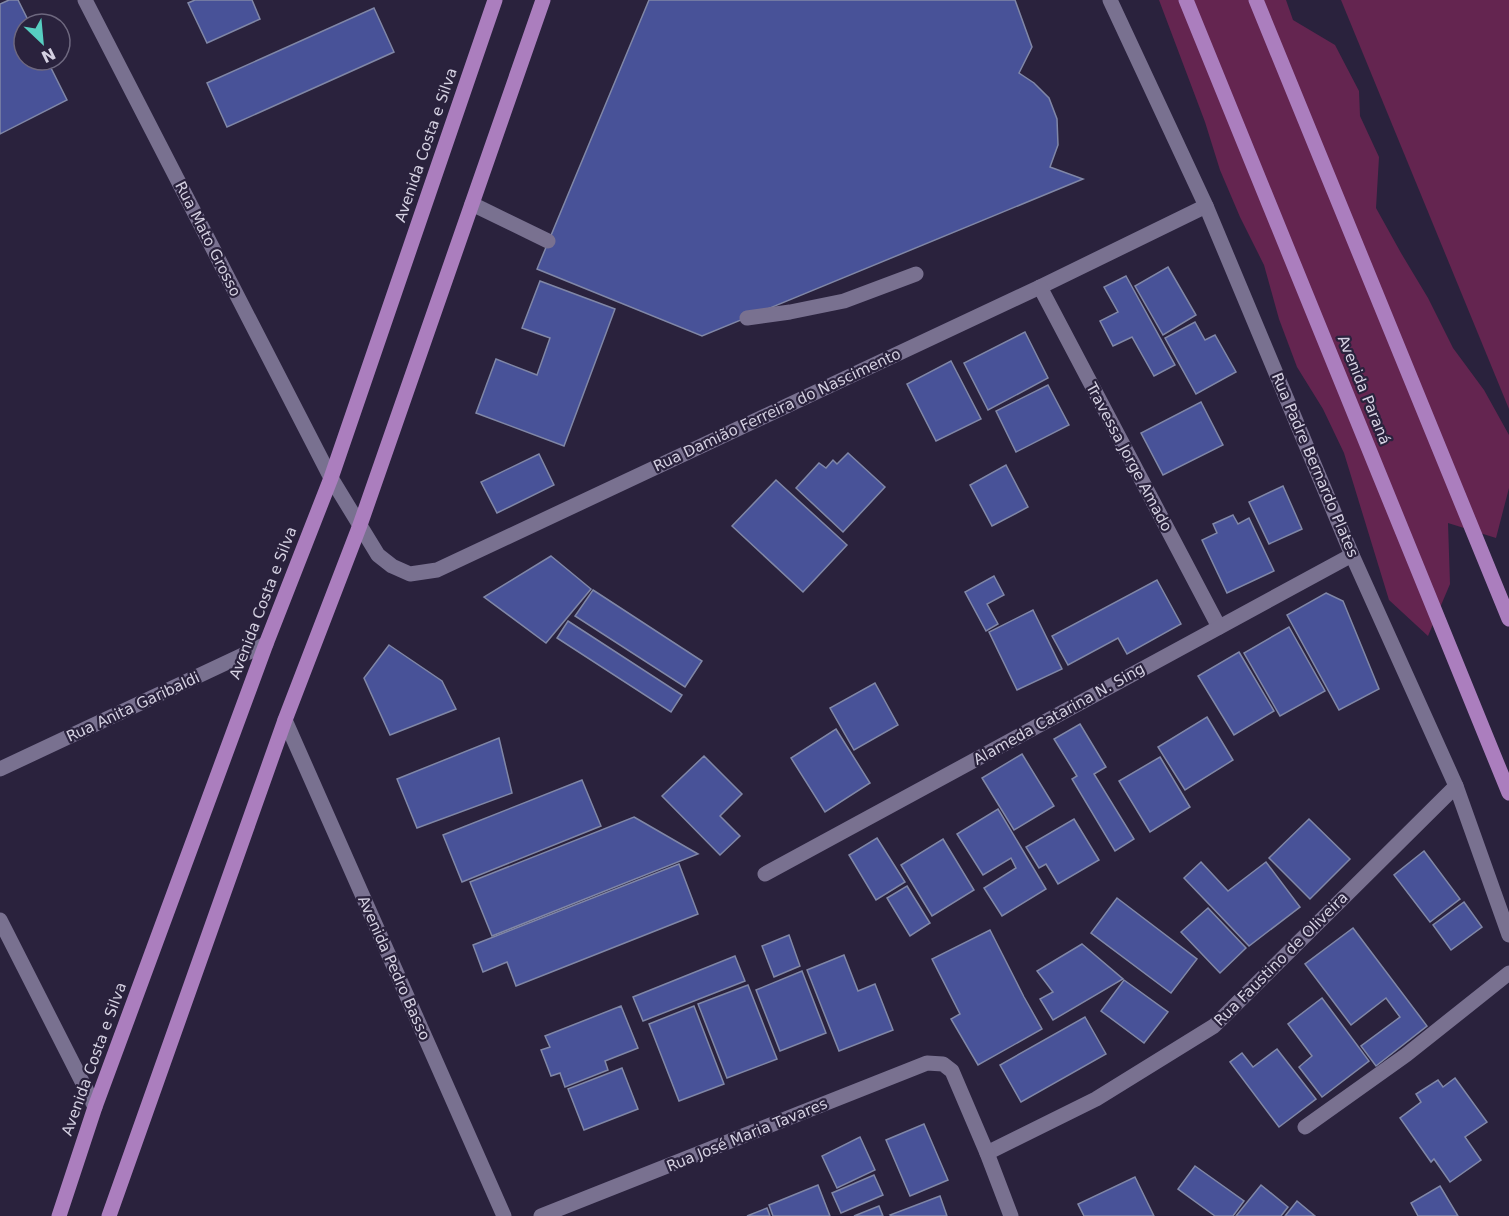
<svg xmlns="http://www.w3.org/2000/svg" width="1509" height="1216" font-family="'DejaVu Sans',sans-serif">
<rect width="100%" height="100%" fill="#2a223d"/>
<g fill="#642550">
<polygon points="1159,0 1286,0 1293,20 1335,45 1359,91 1360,116 1379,157 1376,208 1401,253 1428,298 1453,348 1484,390 1509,435 1509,488 1496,538 1448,523 1450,584 1428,636 1389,600 1344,453 1323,409 1297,367 1279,319 1264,265 1240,217 1220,170 1205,122"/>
<polygon points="1341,0 1509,0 1509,409"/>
</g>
<g fill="#485298" stroke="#8087a7" stroke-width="1.5">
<polygon points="9,0 18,0 30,24 24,24 24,60 47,60 67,100 0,134 0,4"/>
<polygon points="195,0 252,0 260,19 207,43 188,3"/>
<polygon points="649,0 1015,0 1032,47 1019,73 1034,83 1049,98 1057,119 1058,145 1050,167 1083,179 702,336 537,269"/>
<polygon points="374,8 394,52 227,127 207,83"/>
<polygon points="1168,267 1196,315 1163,335 1135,286"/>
<polygon points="1126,276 1175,365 1154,376 1132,337 1113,346 1100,321 1118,312 1104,287"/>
<polygon points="540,281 615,309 564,446 476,413 496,359 537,375 550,338 522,328"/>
<polygon points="1195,322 1205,340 1215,335 1236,372 1196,394 1165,338"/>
<polygon points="1025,332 1048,378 988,410 964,363"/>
<polygon points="951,361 981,419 936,441 907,384"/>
<polygon points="1048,385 1069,425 1016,452 996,411"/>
<polygon points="1201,402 1223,445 1163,475 1141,433"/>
<polygon points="848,453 885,487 843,532 796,488 819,463 826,468 833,460 837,464"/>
<polygon points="539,454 554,485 497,513 481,482"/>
<polygon points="1006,465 1028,507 992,526 970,485"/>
<polygon points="776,480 847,545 803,592 732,526"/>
<polygon points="1283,486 1302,529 1269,544 1249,502"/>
<polygon points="1233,515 1238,524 1249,518 1274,571 1227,593 1202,540 1217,533 1213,524"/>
<polygon points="551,556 591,589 546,643 484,597"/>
<polygon points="994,576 1004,595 987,604 998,624 986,631 965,592"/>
<polygon points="1157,580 1181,624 1127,654 1118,638 1068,665 1052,636"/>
<polygon points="593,590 702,661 685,687 575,616"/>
<polygon points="1326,593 1343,601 1379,689 1339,710 1287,615"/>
<polygon points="1033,610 1062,669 1017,690 989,632"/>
<polygon points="568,621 682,695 671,712 557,638"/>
<polygon points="1289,627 1325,691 1280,716 1244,653"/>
<polygon points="389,645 442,681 456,709 390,735 364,678"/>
<polygon points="1239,652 1274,711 1234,735 1198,676"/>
<polygon points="875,683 898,725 854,750 830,708"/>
<polygon points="1207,717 1233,760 1185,790 1158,747"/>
<polygon points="1080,724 1106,767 1094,774 1134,839 1115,851 1072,779 1077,776 1054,739"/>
<polygon points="836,729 870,783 825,812 791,758"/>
<polygon points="499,738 512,793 417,828 397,779"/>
<polygon points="1022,754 1054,806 1014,830 982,778"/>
<polygon points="704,756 742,794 720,816 740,836 720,855 662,796"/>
<polygon points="1160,757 1190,807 1150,832 1119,781"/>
<polygon points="582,780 601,826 462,882 443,835"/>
<polygon points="998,809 1046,889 1002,916 984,888 1016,868 1011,858 983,875 957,834"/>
<polygon points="634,817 698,854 492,936 470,882"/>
<polygon points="1074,819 1099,860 1058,884 1046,864 1039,868 1026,847"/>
<polygon points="1309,819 1350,859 1310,899 1269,858"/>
<polygon points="877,838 905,882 876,900 849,855"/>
<polygon points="943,839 974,890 932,916 901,865"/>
<polygon points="1424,851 1460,899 1430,922 1394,875"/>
<polygon points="1201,862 1228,891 1266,862 1300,907 1249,946 1184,878"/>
<polygon points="679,864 698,914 516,986 507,962 483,972 473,945"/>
<polygon points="907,886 930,923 910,936 887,898"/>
<polygon points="1117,898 1197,959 1171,993 1091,933"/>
<polygon points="1464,902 1482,927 1451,950 1433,925"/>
<polygon points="1208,908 1246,948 1220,973 1181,932"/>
<polygon points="1353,928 1427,1026 1376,1066 1361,1046 1400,1017 1386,998 1351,1025 1305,964"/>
<polygon points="990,930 1024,997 1042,1029 978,1065 951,1019 960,1014 932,959"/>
<polygon points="789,935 800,966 774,977 762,946"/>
<polygon points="1082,944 1123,979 1053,1020 1040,999 1053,992 1037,971"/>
<polygon points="844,955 858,991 875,984 893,1030 839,1051 807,970"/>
<polygon points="735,956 745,981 643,1021 633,997"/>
<polygon points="802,971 826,1033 780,1051 756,990"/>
<polygon points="1124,980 1168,1012 1144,1043 1101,1011"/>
<polygon points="748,985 777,1059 727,1078 698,1004"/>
<polygon points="1322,998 1369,1061 1322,1097 1299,1067 1312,1056 1288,1024"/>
<polygon points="621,1006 638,1048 605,1061 608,1070 565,1087 560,1073 551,1076 541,1050 550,1047 545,1036"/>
<polygon points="694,1006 724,1084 679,1101 649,1024"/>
<polygon points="1085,1017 1106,1054 1021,1102 1000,1065"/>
<polygon points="1277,1049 1316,1099 1279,1127 1230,1062 1242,1053 1253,1067"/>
<polygon points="622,1068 638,1109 584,1130 568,1089"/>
<polygon points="1455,1078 1487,1122 1465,1137 1481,1160 1450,1182 1434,1159 1431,1162 1400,1118 1421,1102 1416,1094 1438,1080 1443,1087"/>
<polygon points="924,1124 948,1180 910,1196 886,1140"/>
<polygon points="860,1137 875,1170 837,1188 822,1156"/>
<polygon points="1195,1166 1244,1201 1233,1216 1215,1216 1178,1189"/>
<polygon points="874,1175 883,1195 841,1213 832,1193"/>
<polygon points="1135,1177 1154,1216 1084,1216 1078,1204"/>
<polygon points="818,1185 830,1216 773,1216 769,1205"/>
<polygon points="1261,1185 1288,1207 1281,1216 1236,1216"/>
<polygon points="1440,1186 1458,1216 1418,1216 1411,1203"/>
<polygon points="940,1196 947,1216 891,1216 890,1215"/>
<polygon points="1297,1201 1315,1216 1285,1216"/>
<polygon points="879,1206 883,1216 854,1216"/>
<polygon points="767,1208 770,1216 747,1216"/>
</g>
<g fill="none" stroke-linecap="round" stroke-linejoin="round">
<g stroke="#797190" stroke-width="15">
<polyline points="472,204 548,241"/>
<polyline points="747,318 790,312 844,301 916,274"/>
<polyline points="0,920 95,1107"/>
</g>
<g stroke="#797190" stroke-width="15">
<polyline points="85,0 331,478 378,555 392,566 410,574 437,570 1040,287 1206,206"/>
<polyline points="1110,0 1206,206 1352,555 1456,786 1509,935"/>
<polyline points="1040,287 1219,627"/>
<polyline points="285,720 504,1216"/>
<polyline points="0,769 266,644"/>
<polyline points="765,874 1352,555"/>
<polyline points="1305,1127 1406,1055 1509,973"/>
<polyline points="987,1153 1096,1099 1214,1026 1456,786"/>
<polyline points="541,1216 927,1063 943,1064 952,1071 987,1153 1011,1216"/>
</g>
<g stroke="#ab7ebe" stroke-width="15">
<polyline points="1186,0 1509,793"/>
<polyline points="1256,0 1509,619"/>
<polyline points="59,1216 95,1107 266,644 331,478 495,0"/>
<polyline points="109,1216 285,720 360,525 543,0"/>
</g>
</g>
<g text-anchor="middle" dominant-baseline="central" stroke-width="4.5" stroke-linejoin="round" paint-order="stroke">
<g font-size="15" fill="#d5d1e2" stroke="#2a223d">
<text transform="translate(426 145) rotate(-71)">Avenida Costa e Silva</text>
<text transform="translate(208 239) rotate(63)">Rua Mato Grosso</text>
<text transform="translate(1364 390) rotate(68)">Avenida Paraná</text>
<text transform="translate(777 410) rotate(-25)">Rua Damião Ferreira do Nascimento</text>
<text transform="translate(1129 457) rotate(62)">Travessa Jorge Amado</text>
<text transform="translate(1315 465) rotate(67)">Rua Padre Bernardo Plates</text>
<text transform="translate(263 603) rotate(-69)">Avenida Costa e Silva</text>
<text transform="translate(133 707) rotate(-25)">Rua Anita Garibaldi</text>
<text transform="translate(1059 714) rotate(-29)">Alameda Catarina N. Sing</text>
<text transform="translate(1281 959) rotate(-45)">Rua Faustino de Oliveira</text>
<text transform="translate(394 968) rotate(66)">Avenida Pedro Basso</text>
<text transform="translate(94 1059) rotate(-70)">Avenida Costa e Silva</text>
<text transform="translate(747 1135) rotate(-22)">Rua José Maria Tavares</text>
</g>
</g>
<g transform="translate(42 42) rotate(154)"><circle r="28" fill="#2a223d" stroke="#6e687f" stroke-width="1.5"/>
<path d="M0-4.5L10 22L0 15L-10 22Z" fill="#57cec1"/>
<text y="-9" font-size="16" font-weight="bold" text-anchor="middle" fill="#d5d1e2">N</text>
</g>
</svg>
